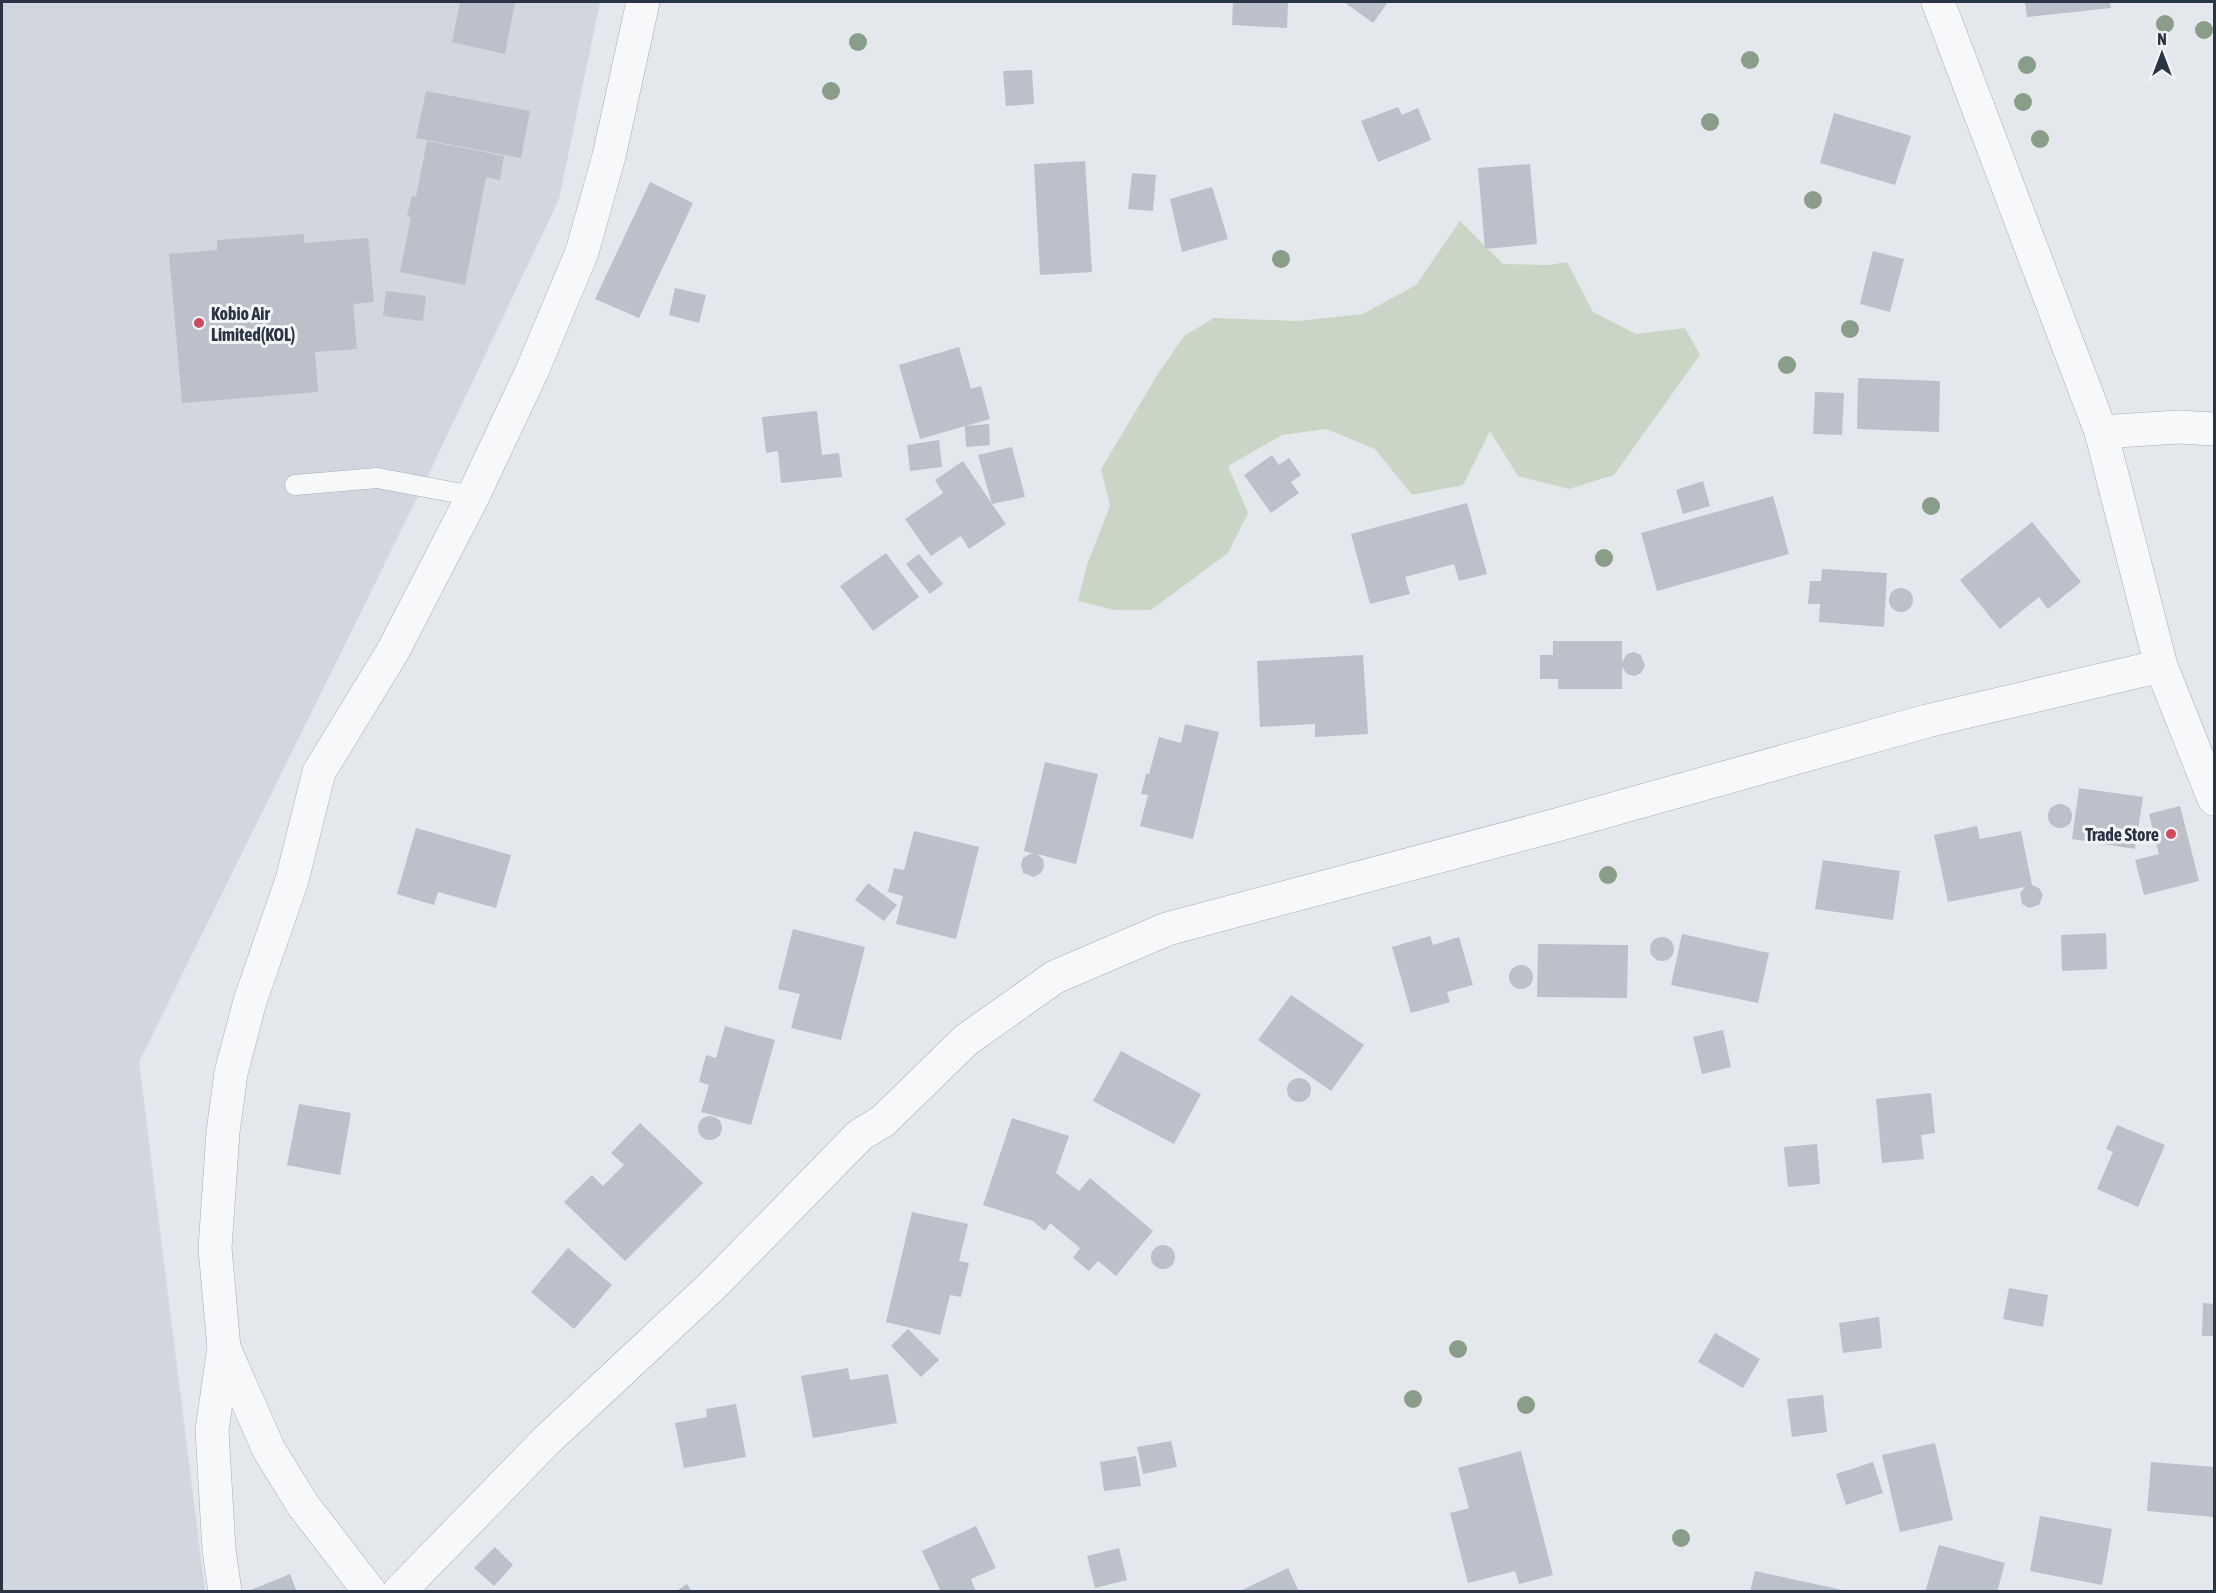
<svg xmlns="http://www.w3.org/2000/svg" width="2216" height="1593" font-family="'Asap Condensed',sans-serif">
<rect width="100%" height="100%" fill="#e4e7ec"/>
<polygon fill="#d2d6de" points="2,2 600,2 559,199 423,486 139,1062 205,1591 2,1592"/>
<polygon fill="#c9d6c5" points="1460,221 1503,264 1549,265 1567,262 1593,312 1636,334 1685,328 1700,355 1614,475 1569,489 1518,476 1490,431 1463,485 1412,495 1375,449 1326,429 1282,435 1228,466 1248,513 1228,553 1151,610 1114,610 1078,601 1087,565 1110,506 1101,469 1156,377 1184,336 1214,318 1298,321 1363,314 1416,285"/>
<g fill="#bbc0ca">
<polygon points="460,2 515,2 505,54 452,42"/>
<polygon points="1233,2 1288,2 1287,28 1232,25"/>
<polygon points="1344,2 1388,2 1373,23"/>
<polygon points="2025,2 2110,2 2111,8 2027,17"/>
<polygon points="1032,70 1034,104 1006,106 1003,71"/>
<polygon points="426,91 530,111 521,158 416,138"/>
<polygon points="1398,107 1402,115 1418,108 1431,140 1378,162 1361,121"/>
<polygon points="1834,113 1911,136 1895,185 1820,163"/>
<polygon points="427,141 504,156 500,180 486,177 465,285 400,272 411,217 407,216 412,196 416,197"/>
<polygon points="1085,161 1092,272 1040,275 1034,164"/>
<polygon points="1530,164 1537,244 1485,249 1478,168"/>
<polygon points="1132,173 1156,175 1153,211 1128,209"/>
<polygon points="650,182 693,203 639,318 595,299"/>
<polygon points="1212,187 1228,239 1182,252 1170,199"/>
<polygon points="304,234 304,243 368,238 374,302 353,304 357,349 315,352 318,392 182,403 169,254 217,250 217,240"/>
<polygon points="1873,251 1904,259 1890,312 1860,304"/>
<polygon points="675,288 706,295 699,323 669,315"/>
<polygon points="386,291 426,296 423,321 383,316"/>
<polygon points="959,347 971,389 981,386 990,419 920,439 899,365"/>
<polygon points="1858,378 1940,381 1939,432 1857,429"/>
<polygon points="1815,392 1844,393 1842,435 1813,434"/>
<polygon points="817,411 822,455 839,453 842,477 781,483 778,451 766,453 762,417"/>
<polygon points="989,424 990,445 966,447 965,426"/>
<polygon points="939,440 942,467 910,471 907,445"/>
<polygon points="1012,447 1025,497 992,504 1006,524 969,549 961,536 931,556 905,519 943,493 935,480 963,461 992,504 978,455"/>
<polygon points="1272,455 1279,465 1289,458 1301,475 1291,482 1299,493 1271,513 1244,475"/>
<polygon points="1703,481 1710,506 1683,514 1676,490"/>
<polygon points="1773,496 1789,554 1657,591 1641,533"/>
<polygon points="1467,503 1487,574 1459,581 1454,564 1405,577 1410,594 1370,604 1351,534"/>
<polygon points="2032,522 2081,582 2048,609 2039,597 2000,629 1960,580"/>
<polygon points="886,553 919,597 873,631 840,586"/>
<polygon points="919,554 943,584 930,594 906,564"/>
<polygon points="1822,569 1887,573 1884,627 1819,622 1820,604 1808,604 1810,581 1821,581"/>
<circle cx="1901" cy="600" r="12"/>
<polygon points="1553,641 1622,641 1622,662 1627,654 1634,652 1641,655 1645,666 1641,673 1635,676 1627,674 1622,667 1622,689 1558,689 1558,679 1540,679 1540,655 1553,655"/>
<polygon points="1363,655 1368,734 1315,737 1315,724 1260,727 1257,661"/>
<polygon points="1185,724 1219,732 1193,839 1140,826 1148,795 1141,794 1146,774 1149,774 1159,737 1181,743"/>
<polygon points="1045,762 1098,774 1076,864 1037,854 1043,859 1044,867 1041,873 1034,877 1023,873 1021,865 1023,858 1030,854 1034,854 1024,851"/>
<polygon points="2079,788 2143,797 2135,849 2072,839"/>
<circle cx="2060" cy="816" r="12"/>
<polygon points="2180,806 2199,881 2144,895 2135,860 2159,854 2149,814"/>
<polygon points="1977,826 1980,839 2021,831 2032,885 2039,888 2043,895 2039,905 2029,908 2022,904 2020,893 2025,887 1948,902 1934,835"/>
<polygon points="416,828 511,855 496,908 438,892 434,905 397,894"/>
<polygon points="914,831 979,847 956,939 896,924 903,896 888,892 894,868 904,870"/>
<polygon points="1823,860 1900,871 1893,920 1815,909"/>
<polygon points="868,883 897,905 884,921 855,900"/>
<polygon points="793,929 865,947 841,1040 791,1028 800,994 778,989"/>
<polygon points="2106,933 2107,969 2062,971 2061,935"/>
<polygon points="1682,934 1769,953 1758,1003 1671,985"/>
<polygon points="1430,936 1433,945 1459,937 1473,985 1447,992 1450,1002 1411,1013 1392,947"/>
<circle cx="1662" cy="949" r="12"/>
<polygon points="1538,944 1628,945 1627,998 1537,997"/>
<circle cx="1521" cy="977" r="12"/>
<polygon points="1291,995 1364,1045 1331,1091 1258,1040"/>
<polygon points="725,1026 775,1040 751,1125 701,1112 709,1085 699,1082 706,1055 716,1058"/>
<polygon points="1723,1030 1731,1067 1702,1074 1693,1037"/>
<polygon points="1121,1051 1201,1094 1174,1144 1093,1101"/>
<circle cx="1299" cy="1090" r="12"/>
<polygon points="1931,1093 1935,1133 1921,1135 1924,1159 1882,1163 1876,1099"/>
<polygon points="299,1104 351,1113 340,1175 287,1165"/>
<circle cx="710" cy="1128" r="12"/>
<polygon points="1012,1118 1069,1136 1056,1173 1079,1191 1090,1178 1153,1231 1116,1276 1098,1261 1089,1271 1073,1258 1080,1248 1050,1223 1045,1231 1033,1221 983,1205"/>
<polygon points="640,1123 703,1183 625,1261 564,1202 592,1175 603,1186 624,1165 611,1153"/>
<polygon points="2117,1125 2165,1145 2138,1207 2097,1189 2113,1152 2106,1149"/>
<polygon points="1817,1144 1820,1184 1788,1187 1784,1147"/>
<polygon points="912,1212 968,1224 959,1261 969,1263 961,1297 950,1295 940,1335 886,1322"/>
<circle cx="1163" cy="1257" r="12"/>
<polygon points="568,1248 612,1285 574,1329 531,1292"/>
<polygon points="2009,1288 2048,1295 2043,1327 2003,1319"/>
<polygon points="2203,1303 2214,1304 2214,1336 2202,1336"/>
<polygon points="1879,1317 1882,1348 1843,1353 1839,1323"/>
<polygon points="908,1329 939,1360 921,1377 891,1346"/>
<polygon points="1715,1333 1760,1359 1743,1388 1698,1362"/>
<polygon points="848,1368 850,1380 888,1374 897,1423 813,1438 801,1376"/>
<polygon points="1823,1395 1827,1432 1792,1437 1787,1399"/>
<polygon points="736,1404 746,1457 684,1468 675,1423 707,1417 706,1409"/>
<polygon points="1171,1441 1177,1467 1143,1474 1137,1447"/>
<polygon points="1935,1443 1953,1520 1900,1532 1882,1455"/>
<polygon points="1521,1451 1553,1575 1519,1584 1515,1571 1468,1583 1450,1513 1469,1508 1458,1468"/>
<polygon points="1136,1456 1141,1486 1104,1491 1100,1462"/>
<polygon points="1873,1462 1883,1493 1846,1505 1836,1474"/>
<polygon points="2151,1462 2214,1467 2214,1517 2147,1511"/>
<polygon points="2040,1516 2112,1529 2102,1585 2030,1571"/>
<polygon points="976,1526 996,1568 971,1579 976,1592 941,1592 922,1551"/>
<polygon points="1939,1545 2005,1563 1997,1592 1925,1592"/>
<polygon points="495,1547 513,1565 494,1586 474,1568"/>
<polygon points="1119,1548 1127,1580 1095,1588 1087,1556"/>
<polygon points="1288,1568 1299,1592 1238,1592"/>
<polygon points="1755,1571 1847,1591 1847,1592 1750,1592"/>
<polygon points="290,1574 297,1592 251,1592 251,1590"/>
<polygon points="687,1584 692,1592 675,1592"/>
</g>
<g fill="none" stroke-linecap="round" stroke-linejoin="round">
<defs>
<polyline id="lane" points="295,485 377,478 473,496"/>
<g id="street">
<polyline points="1938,2 2101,432 2161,666 2214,799"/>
<polyline points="2101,432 2178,427 2214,429"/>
<polyline points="224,1348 212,1430 219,1550 225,1592"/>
<polyline points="370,1592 303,1505 269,1450 224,1348 215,1248 223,1132 231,1073 250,1001 292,880 319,772 393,651 473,496 532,371 582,252 609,156 643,2"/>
<polyline points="399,1592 546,1441 714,1284 860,1135 883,1121 966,1040 1055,977 1167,929 1553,826 1927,721 2161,666"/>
</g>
</defs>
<use href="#lane" stroke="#a9aeb7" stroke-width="21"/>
<use href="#street" stroke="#a9aeb7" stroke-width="34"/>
<use href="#lane" stroke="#f7f8fa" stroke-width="20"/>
<use href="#street" stroke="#f7f8fa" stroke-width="33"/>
</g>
<g fill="#899d89">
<circle cx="2165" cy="24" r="9"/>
<circle cx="2204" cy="30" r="9"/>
<circle cx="858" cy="42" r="9"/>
<circle cx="1750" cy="60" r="9"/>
<circle cx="2027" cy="65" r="9"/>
<circle cx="831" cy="91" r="9"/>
<circle cx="2023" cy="102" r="9"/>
<circle cx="1710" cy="122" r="9"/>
<circle cx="2040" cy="139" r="9"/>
<circle cx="1813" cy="200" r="9"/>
<circle cx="1281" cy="259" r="9"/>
<circle cx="1850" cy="329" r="9"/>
<circle cx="1787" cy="365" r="9"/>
<circle cx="1931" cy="506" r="9"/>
<circle cx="1604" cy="558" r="9"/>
<circle cx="1608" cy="875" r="9"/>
<circle cx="1458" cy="1349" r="9"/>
<circle cx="1413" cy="1399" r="9"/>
<circle cx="1526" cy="1405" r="9"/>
<circle cx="1681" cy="1538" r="9"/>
</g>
<g fill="#d1495b" stroke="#f4f6f9" stroke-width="2">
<circle cx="199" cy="323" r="6"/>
<circle cx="2171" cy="834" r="6"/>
</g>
<g text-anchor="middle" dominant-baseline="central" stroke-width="6" stroke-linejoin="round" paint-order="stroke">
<g font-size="18" font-weight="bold" fill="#2b3445" stroke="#f4f6f9" text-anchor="start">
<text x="211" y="313">Kobio Air<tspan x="211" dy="21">Limited(KOL)</tspan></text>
<text x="2159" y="834" text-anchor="end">Trade Store</text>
</g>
</g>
<rect width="2216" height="1593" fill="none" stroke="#2b3445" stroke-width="6"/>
<g transform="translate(2162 54)" stroke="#f4f6f9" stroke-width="4.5" paint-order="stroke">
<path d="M0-4.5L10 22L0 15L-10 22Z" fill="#2b3445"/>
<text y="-9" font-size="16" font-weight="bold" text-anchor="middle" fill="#2b3445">N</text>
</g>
</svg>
